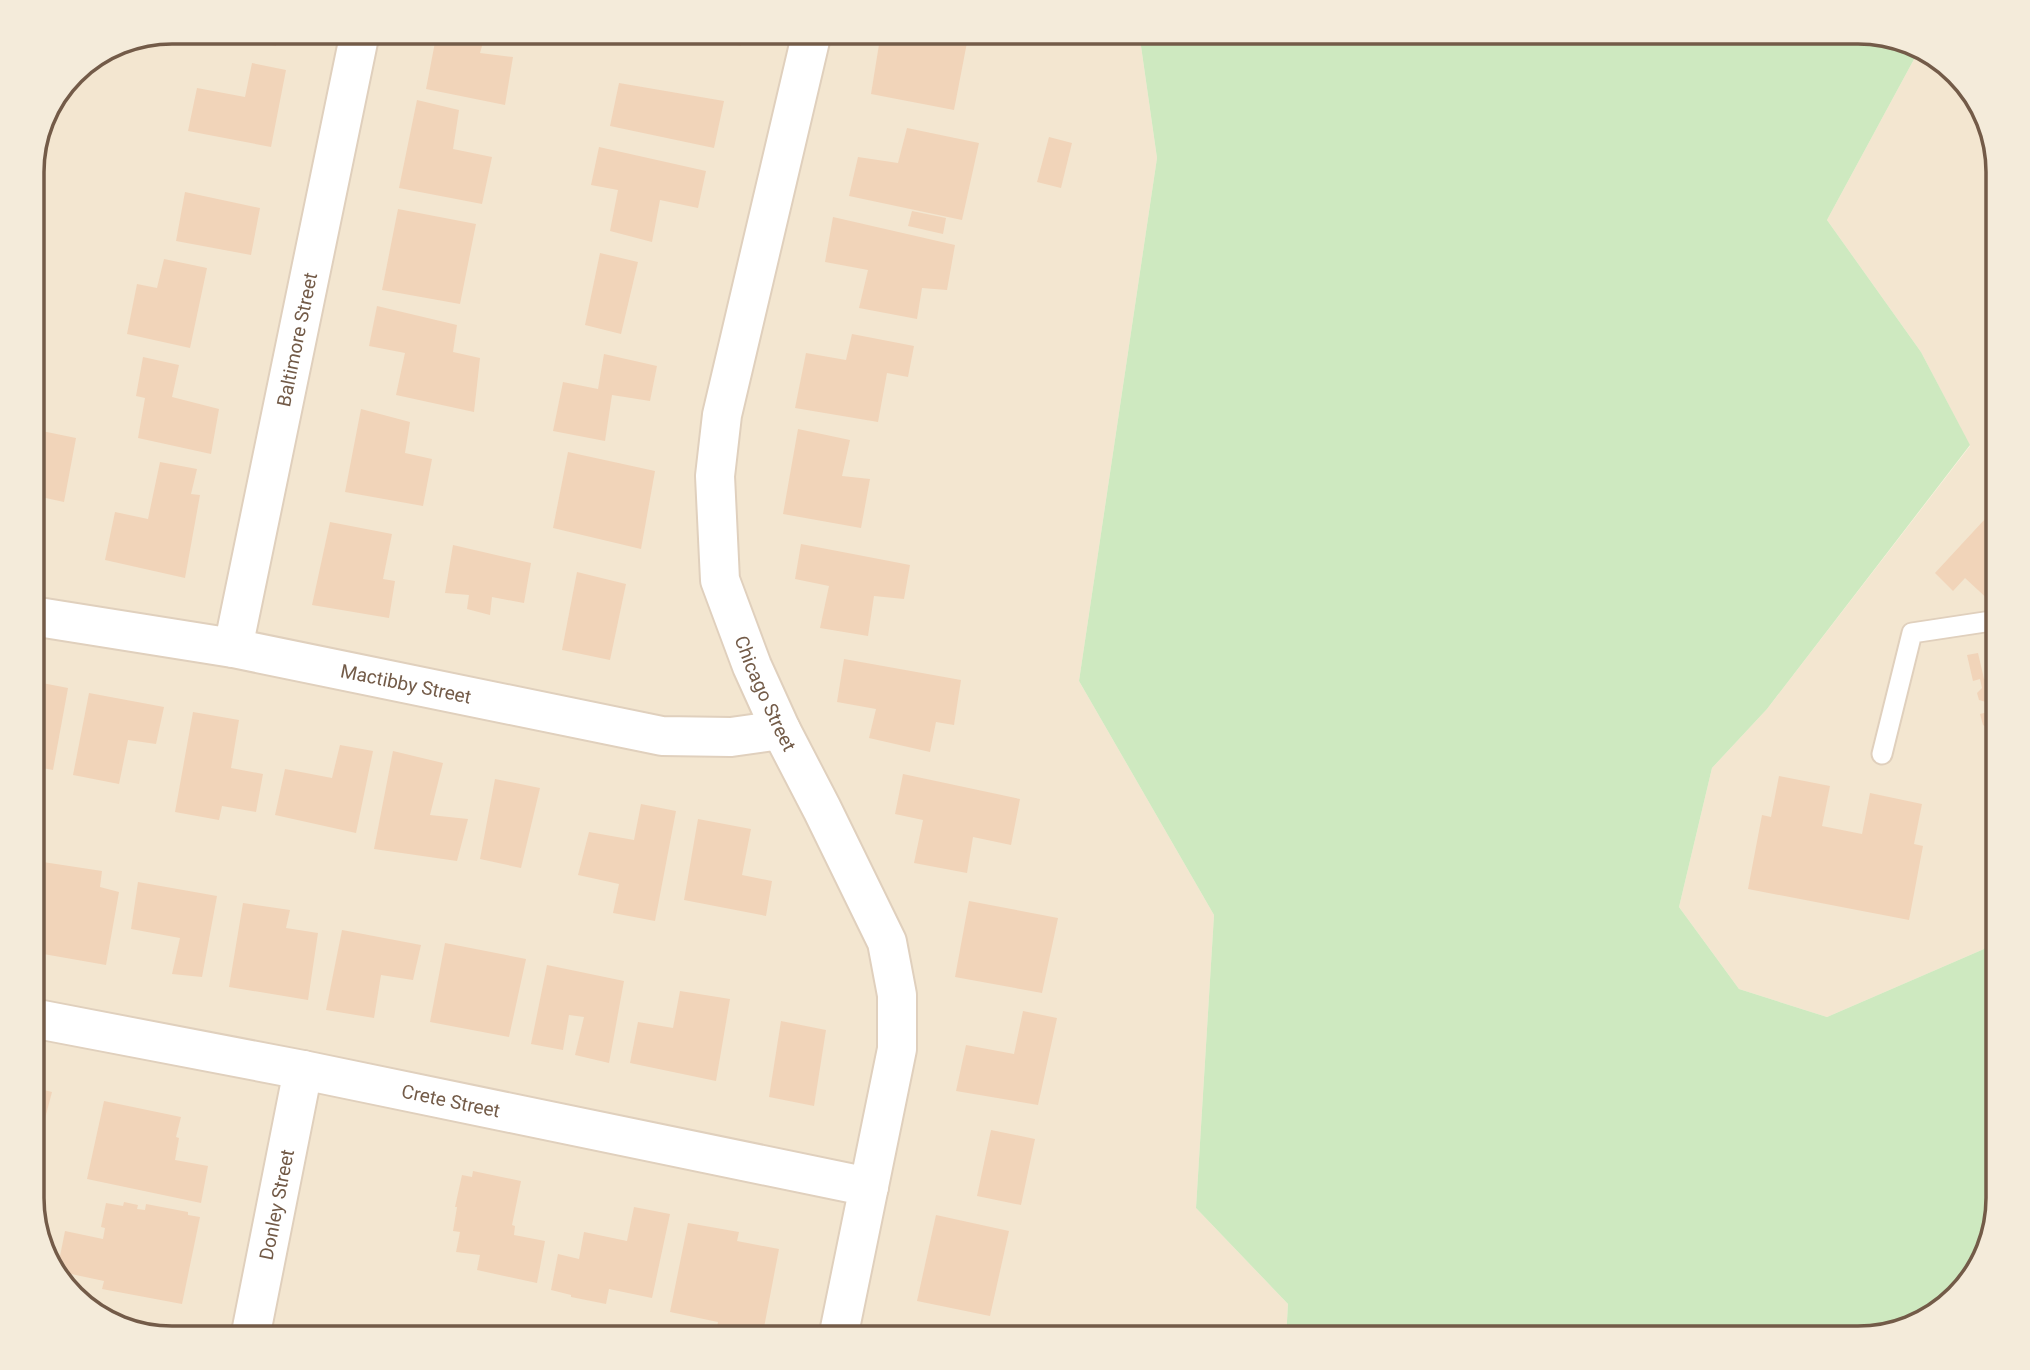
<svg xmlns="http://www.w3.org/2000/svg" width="2030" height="1370" font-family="Roboto,sans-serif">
<rect width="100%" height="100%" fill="#fcf4e1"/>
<g fill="#f3e6d0">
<polygon points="172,32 1139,32 1157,158 1079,681 1214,915 1196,1208 1288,1304 1286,1338 172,1338 94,1315 50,1268 32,1207 32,163 42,118 73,72 119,42"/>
<polygon points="1919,50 1936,55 1984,110 1998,172 1998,924 1984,949 1827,1017 1739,989 1679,907 1712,768 1767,709 1970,446 1921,352 1827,220"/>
</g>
<polygon fill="#cee9c0" points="1139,32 1858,32 1919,50 1827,220 1921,352 1970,445 1767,709 1712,768 1679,907 1739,989 1827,1017 1984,949 1998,924 1998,1198 1975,1276 1928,1320 1858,1338 1286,1338 1288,1304 1196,1208 1214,915 1079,681 1157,158"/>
<g fill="#f1d4b9">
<polygon points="210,32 278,32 276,46"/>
<polygon points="437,32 486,32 480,53 513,57 505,105 426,89"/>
<polygon points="675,32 744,32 741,46"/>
<polygon points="881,32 969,32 954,110 871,94"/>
<polygon points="998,32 1028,32 1026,43 997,37"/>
<polygon points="252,63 286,70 271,147 188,131 197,88 245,97"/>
<polygon points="619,83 724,101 714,148 610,126"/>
<polygon points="417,100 459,110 453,149 492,157 482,204 399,188"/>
<polygon points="907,128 979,143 962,220 849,196 858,157 898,163"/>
<polygon points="1049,137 1072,143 1061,188 1037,182"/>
<polygon points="599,147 706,171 698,208 660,200 652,242 610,231 618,190 591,185"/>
<polygon points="185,192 260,208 251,255 176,241"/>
<polygon points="398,209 476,224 460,304 382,290"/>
<polygon points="912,211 946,218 943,234 908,226"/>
<polygon points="833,217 955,245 947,290 922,288 917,319 859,308 868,270 825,262"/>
<polygon points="600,253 638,262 621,334 585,325"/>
<polygon points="164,259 207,268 190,348 127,334 137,284 157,288"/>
<polygon points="377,306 457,325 453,352 480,358 474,412 396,395 405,353 369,346"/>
<polygon points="852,334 914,346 908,377 887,373 878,422 795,408 806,353 846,360"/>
<polygon points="604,354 657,366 650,401 612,395 605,441 553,431 563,382 598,389"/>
<polygon points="143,357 179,365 172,397 219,409 211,454 138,438 145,398 136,396"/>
<polygon points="32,399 43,401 37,430 76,438 64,502 32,495"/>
<polygon points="361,409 410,422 405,453 432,459 423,506 345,492"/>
<polygon points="798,429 850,440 842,476 870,479 861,528 783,514"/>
<polygon points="568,452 655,471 641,549 553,528"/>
<polygon points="160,462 197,469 191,494 200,495 185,578 105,560 115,512 148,519"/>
<polygon points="1998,505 1998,595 1992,603 1965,578 1953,591 1935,573"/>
<polygon points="330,522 392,534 383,579 395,581 389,618 312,605"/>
<polygon points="801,544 910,565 904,599 874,596 868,636 820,628 829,586 795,579"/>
<polygon points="453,545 531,563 524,603 492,597 490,615 467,609 469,595 445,593"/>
<polygon points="577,572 626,584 610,660 562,650"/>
<polygon points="1978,653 1984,679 1998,676 1998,726 1988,728 1983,725 1980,714 1988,712 1986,702 1979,700 1977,693 1982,688 1980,679 1973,681 1967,655"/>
<polygon points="844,659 961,680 954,725 936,722 930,752 869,738 876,709 837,702"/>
<polygon points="37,682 68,688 53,770 32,766 32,711"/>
<polygon points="89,693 164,707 156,744 128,740 119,784 73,775"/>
<polygon points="193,712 239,720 231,768 263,774 256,812 222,806 219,820 175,812"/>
<polygon points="340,745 373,751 356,833 275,815 285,769 332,778"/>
<polygon points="393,751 443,763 430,815 468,819 457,861 374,849"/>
<polygon points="903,774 1020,799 1011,845 973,837 967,873 914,863 923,820 895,814"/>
<polygon points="1779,776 1830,786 1822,826 1862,834 1870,793 1922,804 1914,844 1923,846 1909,920 1748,889 1762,815 1771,817"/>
<polygon points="495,779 540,788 521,868 480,859"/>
<polygon points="641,804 676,811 655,921 613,913 619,884 578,875 589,832 634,840"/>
<polygon points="32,816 38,818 33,842 32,842"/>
<polygon points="698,819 751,829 742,875 772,881 766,916 684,900"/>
<polygon points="43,862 102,871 100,887 119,892 106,965 32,952 32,923"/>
<polygon points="138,882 217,896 202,977 172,974 180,938 131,929"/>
<polygon points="969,901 1058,918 1042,993 955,977"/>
<polygon points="243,903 290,910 286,928 318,933 308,1000 229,987"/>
<polygon points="342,930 421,945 413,980 381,975 374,1018 326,1010"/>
<polygon points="445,943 526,959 509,1037 430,1022"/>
<polygon points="547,965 624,981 609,1063 575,1055 584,1017 569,1015 563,1050 531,1044"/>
<polygon points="680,991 730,999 716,1081 630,1063 638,1022 673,1028"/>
<polygon points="1023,1011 1057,1018 1038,1105 956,1091 966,1045 1014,1054"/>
<polygon points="781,1021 826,1030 814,1106 769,1097"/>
<polygon points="32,1087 52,1092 33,1164 32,1164"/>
<polygon points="104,1101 181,1117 176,1137 179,1138 175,1160 208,1166 201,1203 87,1179"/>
<polygon points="991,1130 1035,1139 1021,1205 977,1196"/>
<polygon points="473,1171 521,1181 512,1225 515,1226 514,1235 545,1241 537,1283 477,1270 480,1255 456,1252 460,1232 453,1231 457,1207 455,1207 462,1175 472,1177"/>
<polygon points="124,1202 138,1205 137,1209 145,1210 146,1204 188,1212 188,1215 200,1217 182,1304 102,1289 104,1281 57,1271 65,1231 103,1239 105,1228 101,1227 106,1203 123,1206"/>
<polygon points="634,1207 670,1214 652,1298 609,1289 606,1304 571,1297 571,1295 551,1290 558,1254 579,1259 584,1232 627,1241"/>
<polygon points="936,1215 1009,1231 990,1316 917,1301"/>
<polygon points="688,1223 739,1232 737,1241 779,1249 762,1338 743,1338 716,1333 718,1322 670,1312"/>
<polygon points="321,1329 365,1337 365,1338 319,1338"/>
</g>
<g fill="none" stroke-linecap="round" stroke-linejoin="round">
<defs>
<polyline id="service" points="1882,754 1912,633 1998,620"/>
<g id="minor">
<path id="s1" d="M32,616l201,32 429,88 69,1 50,-7"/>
<path id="s2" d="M233,648l127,-616"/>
<path id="s3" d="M32,1018l271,52 566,117"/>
<path id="s4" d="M250,1338l53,-268"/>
</g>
<g id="tertiary">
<path id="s5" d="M812,32l-90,383 -7,61 5,104 32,86 29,64 41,79 65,133 10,53v54l-59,289"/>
</g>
</defs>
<use href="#service" stroke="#e0d0bd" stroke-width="23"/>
<use href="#minor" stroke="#e0d0bd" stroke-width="42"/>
<use href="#tertiary" stroke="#e0d0bd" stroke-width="42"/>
<use href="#service" stroke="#fff" stroke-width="19"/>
<use href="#minor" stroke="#fff" stroke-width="38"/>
<use href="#tertiary" stroke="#fff" stroke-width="38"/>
</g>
<g text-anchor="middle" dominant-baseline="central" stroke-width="7" stroke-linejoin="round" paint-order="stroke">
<g font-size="19" fill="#735b48" stroke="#fff7e7">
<text stroke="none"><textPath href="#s2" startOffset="315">Baltimore Street</textPath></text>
<text stroke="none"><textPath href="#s1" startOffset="380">Mactibby Street</textPath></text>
<text stroke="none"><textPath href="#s5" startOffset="681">Chicago Street</textPath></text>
<text stroke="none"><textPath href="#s3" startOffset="427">Crete Street</textPath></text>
<text stroke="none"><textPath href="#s4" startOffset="136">Donley Street</textPath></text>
</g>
</g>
<path d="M0 0H2030V1370H0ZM172 44H1858A128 128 0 0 1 1986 172V1198A128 128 0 0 1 1858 1326H172A128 128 0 0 1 44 1198V172A128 128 0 0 1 172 44Z" fill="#f4ebda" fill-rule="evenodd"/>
<path fill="none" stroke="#735b48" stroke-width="3.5" d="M172 44H1858A128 128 0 0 1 1986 172V1198A128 128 0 0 1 1858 1326H172A128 128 0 0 1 44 1198V172A128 128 0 0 1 172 44Z"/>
</svg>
